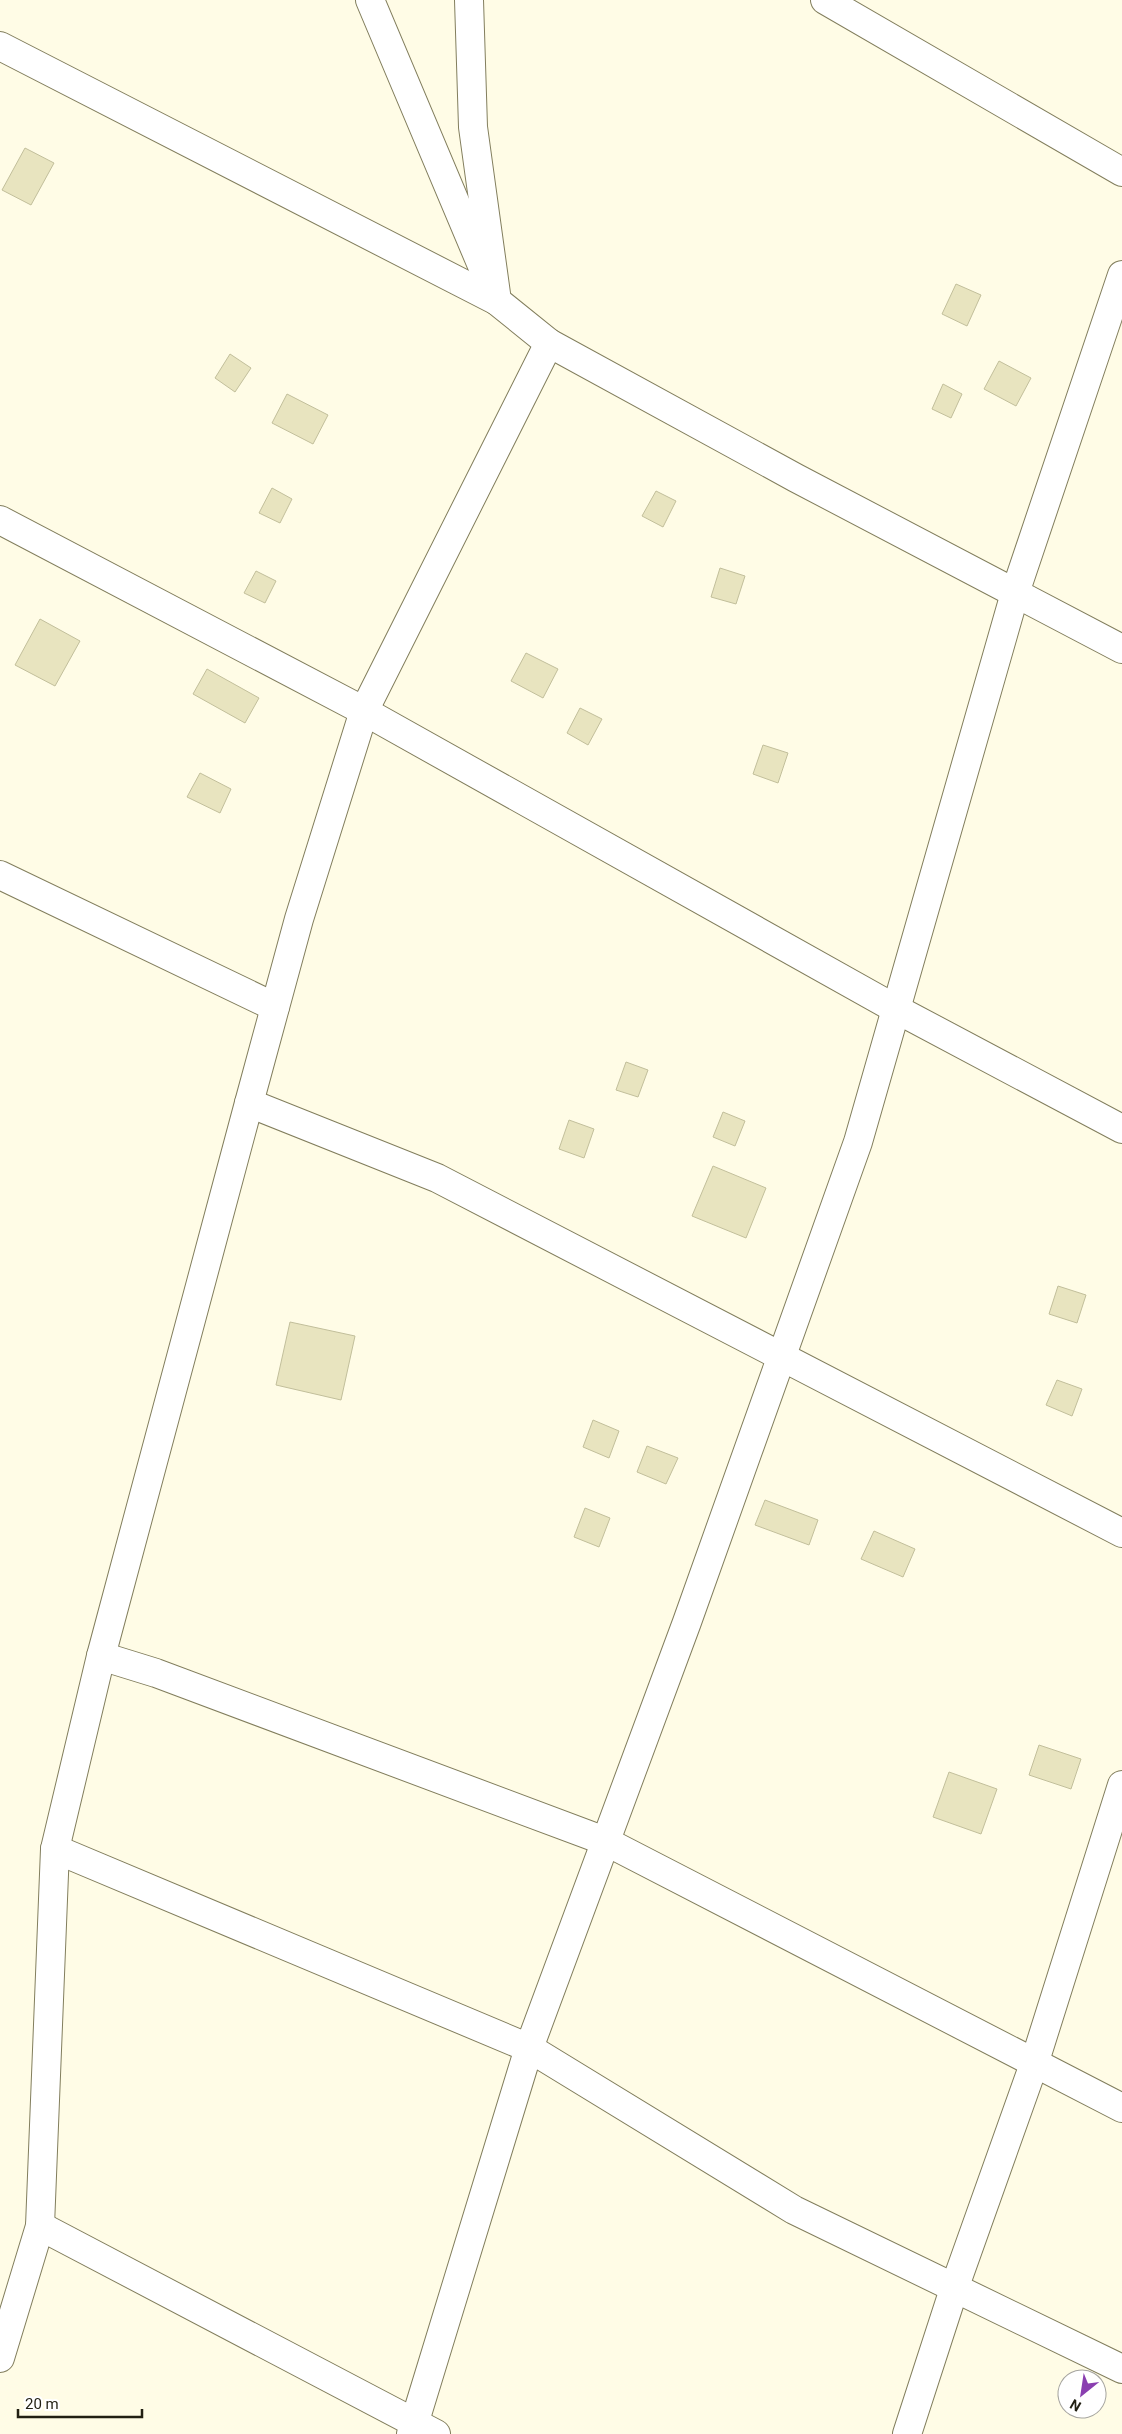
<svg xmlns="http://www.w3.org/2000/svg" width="1122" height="2434" font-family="Roboto,sans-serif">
<rect width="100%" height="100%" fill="#fffce6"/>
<g fill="#e8e4bf" stroke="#c2bf9b">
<polygon points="25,148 54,163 31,205 2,190"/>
<polygon points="956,284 981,295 967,326 942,314"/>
<polygon points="230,354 251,368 235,392 215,378"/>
<polygon points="999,361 1031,378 1016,406 984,389"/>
<polygon points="943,384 962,394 951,418 932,409"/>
<polygon points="287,394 328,415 313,444 272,423"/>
<polygon points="272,488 292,499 280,523 259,513"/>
<polygon points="656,491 676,501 663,527 642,516"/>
<polygon points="720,568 745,576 736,604 711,597"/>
<polygon points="256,571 276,581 265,603 244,593"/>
<polygon points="40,619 80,641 55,686 15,665"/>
<polygon points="526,653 558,669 543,698 511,681"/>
<polygon points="207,669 259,698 245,723 193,694"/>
<polygon points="580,708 602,719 588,745 567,733"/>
<polygon points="763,745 788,753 778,783 753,774"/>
<polygon points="200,773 231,789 220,813 187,797"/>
<polygon points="626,1062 648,1070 638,1097 616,1090"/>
<polygon points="723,1112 745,1121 735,1146 713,1137"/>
<polygon points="569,1120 594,1129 584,1158 559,1149"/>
<polygon points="713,1166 766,1188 746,1238 692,1216"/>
<polygon points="1058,1286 1086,1295 1077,1323 1049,1314"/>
<polygon points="290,1322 355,1336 341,1400 276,1385"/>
<polygon points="1057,1380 1082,1389 1072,1416 1046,1405"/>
<polygon points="593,1420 619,1431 609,1458 583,1447"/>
<polygon points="647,1446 678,1458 666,1484 637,1472"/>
<polygon points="765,1500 818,1520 809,1545 755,1525"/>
<polygon points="585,1508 610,1518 599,1547 574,1537"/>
<polygon points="874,1531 915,1549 903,1577 861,1559"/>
<polygon points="1039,1745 1081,1759 1071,1789 1029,1775"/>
<polygon points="949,1772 997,1789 981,1834 933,1817"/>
</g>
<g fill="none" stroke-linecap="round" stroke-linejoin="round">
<defs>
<g id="minor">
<polyline points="370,0 483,268"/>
<polyline points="825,0 1122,172"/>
<polyline points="0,46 497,301"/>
<polyline points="549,343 796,478 1122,649"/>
<polyline points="0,520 364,711 896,1009 1122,1129"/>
<polyline points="0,875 275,1007"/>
<polyline points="249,1103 437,1178 1122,1533"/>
<polyline points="101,1656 156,1673 605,1841 1122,2108"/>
<polyline points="55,1849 529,2048 794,2210 1122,2369"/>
<polyline points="40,2226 436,2434"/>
<polyline points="0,2358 40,2226 55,1849 101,1656 249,1103 299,919 364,711 549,343 497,301 473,127 469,0"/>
<polyline points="411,2434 529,2048 687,1622 858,1142 1015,593 1122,275"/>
<polyline points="907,2434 955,2286 1034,2064 1122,1785"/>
</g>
</defs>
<use href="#minor" stroke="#827e5d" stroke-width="30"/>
<use href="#minor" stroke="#fff" stroke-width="28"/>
</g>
<g transform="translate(1082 2394) rotate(210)"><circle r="24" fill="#ffffff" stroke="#a6a5a0"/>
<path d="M0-4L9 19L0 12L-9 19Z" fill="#8a3fb0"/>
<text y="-8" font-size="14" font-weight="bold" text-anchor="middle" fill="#211f12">N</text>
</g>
<path d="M18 2409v8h124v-8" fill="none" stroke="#211f12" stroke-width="2.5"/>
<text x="25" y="2409" font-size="15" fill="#211f12" stroke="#ffffff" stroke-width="4" paint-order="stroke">20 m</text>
</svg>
